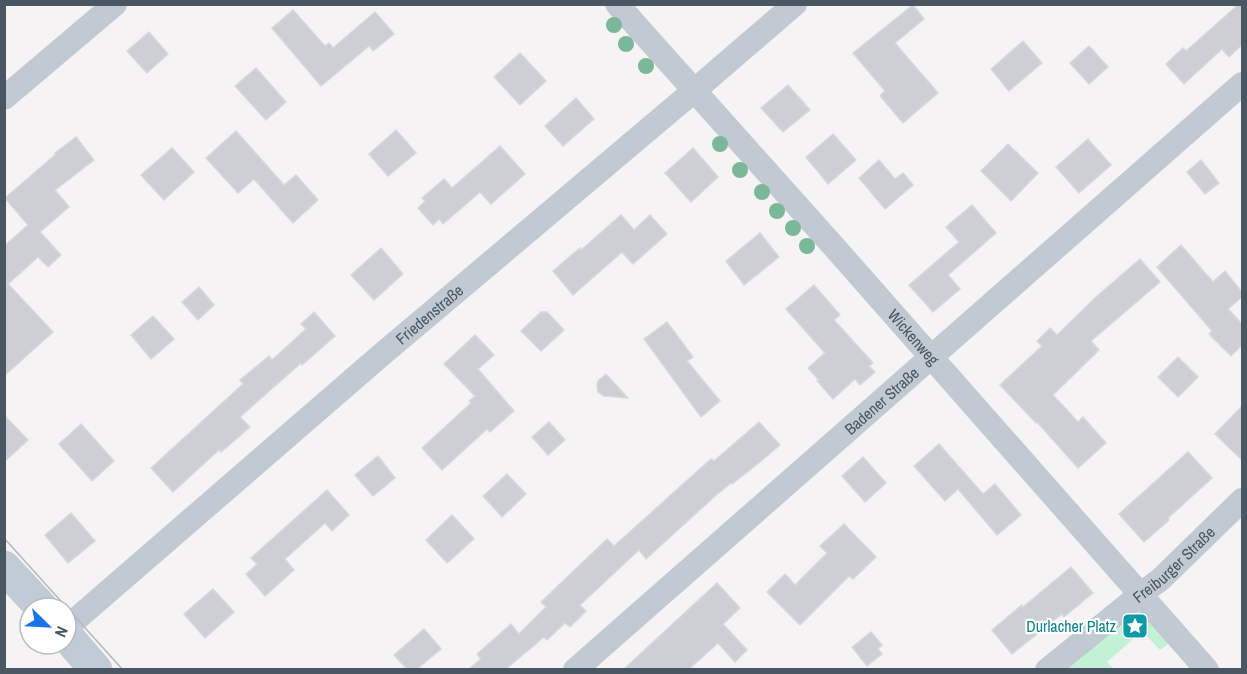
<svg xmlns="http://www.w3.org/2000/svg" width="1247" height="674" font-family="'Archivo Narrow',sans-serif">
<rect width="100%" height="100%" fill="#f5f3f3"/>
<polygon fill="#c3f1d5" points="1145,610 1173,641 1160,650 1142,631 1107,662 1114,669 1058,670 1128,612"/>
<g fill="#cdcfd5" stroke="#d7d9de" stroke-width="1.5">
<polygon points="1239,4 1242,4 1242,45 1229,57 1222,49 1184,84 1166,64 1183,48 1186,51"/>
<polygon points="913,5 924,19 895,43 938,93 903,123 880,96 885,91 853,53"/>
<polygon points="293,10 325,46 329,43 333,48 375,12 394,34 373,51 369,46 321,86 272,28"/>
<polygon points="149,32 168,54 147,73 127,51"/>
<polygon points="1023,41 1042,63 1009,91 991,69"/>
<polygon points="1089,46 1108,67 1089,84 1070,63"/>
<polygon points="520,53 546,81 520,105 494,77"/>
<polygon points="256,68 286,102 266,120 235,86"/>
<polygon points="788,85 810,110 783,132 761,108"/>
<polygon points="576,98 594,119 563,146 545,126"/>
<polygon points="396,130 416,153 388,176 369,154"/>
<polygon points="236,131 284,185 296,175 318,200 293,223 254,179 238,193 206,158"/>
<polygon points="833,134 856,160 828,184 806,157"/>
<polygon points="76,137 94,160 55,190 69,207 40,232 61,255 48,267 38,257 8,284 53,332 4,376 4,246 28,225 5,198 56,154 55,153"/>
<polygon points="1088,139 1111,165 1079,193 1056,167"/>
<polygon points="1008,144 1038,173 1011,201 981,171"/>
<polygon points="500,146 525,174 491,204 480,192 443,224 439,219 433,225 418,208 425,201 422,198 444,179 452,188"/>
<polygon points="172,148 194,172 164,200 141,175"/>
<polygon points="693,148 718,177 691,202 665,173"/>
<polygon points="879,160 895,179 903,173 913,185 885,209 859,178"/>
<polygon points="1201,160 1219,183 1205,194 1187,172"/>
<polygon points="972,205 996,233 948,275 960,289 933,312 909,285 959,242 946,227"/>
<polygon points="621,215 634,230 650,215 667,234 633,264 622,252 573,295 553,271 580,248 581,250"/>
<polygon points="760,233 779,257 744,285 726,261"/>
<polygon points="1181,245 1213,282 1225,271 1242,292 1242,297 1228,309 1242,324 1242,345 1231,356 1209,334 1212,331 1157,267"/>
<polygon points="381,248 403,274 374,300 351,275"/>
<polygon points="1140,259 1160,282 1091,341 1099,350 1053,395 1078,422 1083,417 1106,443 1078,468 1037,422 1036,423 1000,385 1042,346 1037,341 1050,328 1057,335 1095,298"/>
<polygon points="814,285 840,315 834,320 873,363 869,366 875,372 860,385 855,379 833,399 817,381 819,380 808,368 825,353 786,309"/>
<polygon points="199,287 214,305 198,320 182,302"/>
<polygon points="314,312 335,336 302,365 301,363 240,417 250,427 221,452 219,450 173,492 151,468 243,384 240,380 269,356 272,360 306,329 301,324"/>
<polygon points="541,312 547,312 564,330 541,351 521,331"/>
<polygon points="153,316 174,339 151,359 131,335"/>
<polygon points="667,322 693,357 687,361 720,401 701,417 644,339"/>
<polygon points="475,335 494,355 478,369 514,411 490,432 487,429 442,470 422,448 471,403 469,401 475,396 444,364"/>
<polygon points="1178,357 1198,377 1178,397 1158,377"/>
<polygon points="606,374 628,398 604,396 598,392 597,386 598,381"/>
<polygon points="1242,406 1242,460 1215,434"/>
<polygon points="4,415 28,440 4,462"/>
<polygon points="549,422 565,440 548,455 532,437"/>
<polygon points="759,422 780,445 755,466 732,484 731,483 714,497 646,559 639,550 580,605 586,611 570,627 565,623 547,640 544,637 506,669 469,669 481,659 477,654 511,624 519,634 546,607 541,602 607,539 614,546 711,459 714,461"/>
<polygon points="81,424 114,461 92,481 59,444"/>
<polygon points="939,444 983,494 995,484 1021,515 997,535 958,489 945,501 914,466"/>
<polygon points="1188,452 1212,478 1168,518 1169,520 1144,542 1119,514"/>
<polygon points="378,456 395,478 373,496 355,475"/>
<polygon points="863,457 886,483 865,502 842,476"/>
<polygon points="507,474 526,494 502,517 483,496"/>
<polygon points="327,490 349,515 332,531 325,523 285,559 294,570 265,596 246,574 257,564 251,558"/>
<polygon points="71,513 95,541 68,563 45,535"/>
<polygon points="452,515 474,539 447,563 426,540"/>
<polygon points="844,524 876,557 853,579 849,576 800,625 767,592 785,574 795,585 827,553 820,546"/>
<polygon points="1071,567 1093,593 1064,617 1062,614 1012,654 992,630 1022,605 1023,607"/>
<polygon points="717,583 740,608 723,624 747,650 735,662 718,643 689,669 624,669"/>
<polygon points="213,589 234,612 205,638 184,614"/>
<polygon points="424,629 441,649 417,669 407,669 394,655"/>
<polygon points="871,632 882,645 878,649 882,654 867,666 852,647"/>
</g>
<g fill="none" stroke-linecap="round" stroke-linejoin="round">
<g stroke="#c1cad2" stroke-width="24">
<path id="s1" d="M617,4l219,245 371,421"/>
<polyline points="4,98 115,4"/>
<path id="s2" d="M66,628l314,-272 315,-266 100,-86"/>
<path id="s3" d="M575,670l667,-586"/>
<path id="s4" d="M1047,670l94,-76 20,-15 81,-79"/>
</g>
<g stroke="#c1cbd6" stroke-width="33">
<polyline points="4,567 42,608"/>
<polyline points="66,635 96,670"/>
</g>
<polyline stroke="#b5b8bd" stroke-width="1.5" points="4,538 123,670"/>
</g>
<g fill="#7bb799">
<circle cx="614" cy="25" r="8"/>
<circle cx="626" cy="44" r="8"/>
<circle cx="646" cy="66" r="8"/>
<circle cx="720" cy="144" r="8"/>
<circle cx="740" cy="170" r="8"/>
<circle cx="762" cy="192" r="8"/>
<circle cx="777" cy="211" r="8"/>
<circle cx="793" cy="228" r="8"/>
<circle cx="807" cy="246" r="8"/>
</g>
<defs>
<symbol id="sight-square" viewBox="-11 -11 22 22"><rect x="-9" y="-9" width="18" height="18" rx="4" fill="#0f9aa8" stroke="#fff"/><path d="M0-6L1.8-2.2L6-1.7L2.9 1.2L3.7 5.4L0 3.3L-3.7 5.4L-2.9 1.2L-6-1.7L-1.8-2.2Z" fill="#fff"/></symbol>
</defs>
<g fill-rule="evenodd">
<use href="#sight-square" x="1120" y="611" width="30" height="30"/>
</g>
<g text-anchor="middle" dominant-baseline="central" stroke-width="4.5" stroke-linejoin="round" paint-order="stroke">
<g font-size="16" fill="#4a5661" stroke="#fff">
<text stroke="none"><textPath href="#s2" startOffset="480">Friedenstraße</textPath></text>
<text stroke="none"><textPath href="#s1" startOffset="446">Wickenweg</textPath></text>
<text stroke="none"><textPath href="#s3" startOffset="408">Badener Straße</textPath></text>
<text stroke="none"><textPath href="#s4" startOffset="165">Freiburger Straße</textPath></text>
</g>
<g font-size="16" fill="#0d838f" stroke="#fff" text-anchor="end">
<text x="1116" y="626">Durlacher Platz</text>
</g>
</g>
<rect width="1247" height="674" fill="none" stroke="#4a5661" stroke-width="12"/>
<g transform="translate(48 626) rotate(114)"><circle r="28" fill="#ffffff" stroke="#b7bbc0" stroke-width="1.5"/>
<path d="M0-4.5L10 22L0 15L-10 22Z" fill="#1a73e8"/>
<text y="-9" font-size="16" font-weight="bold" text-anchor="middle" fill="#4a5661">N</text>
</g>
</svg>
